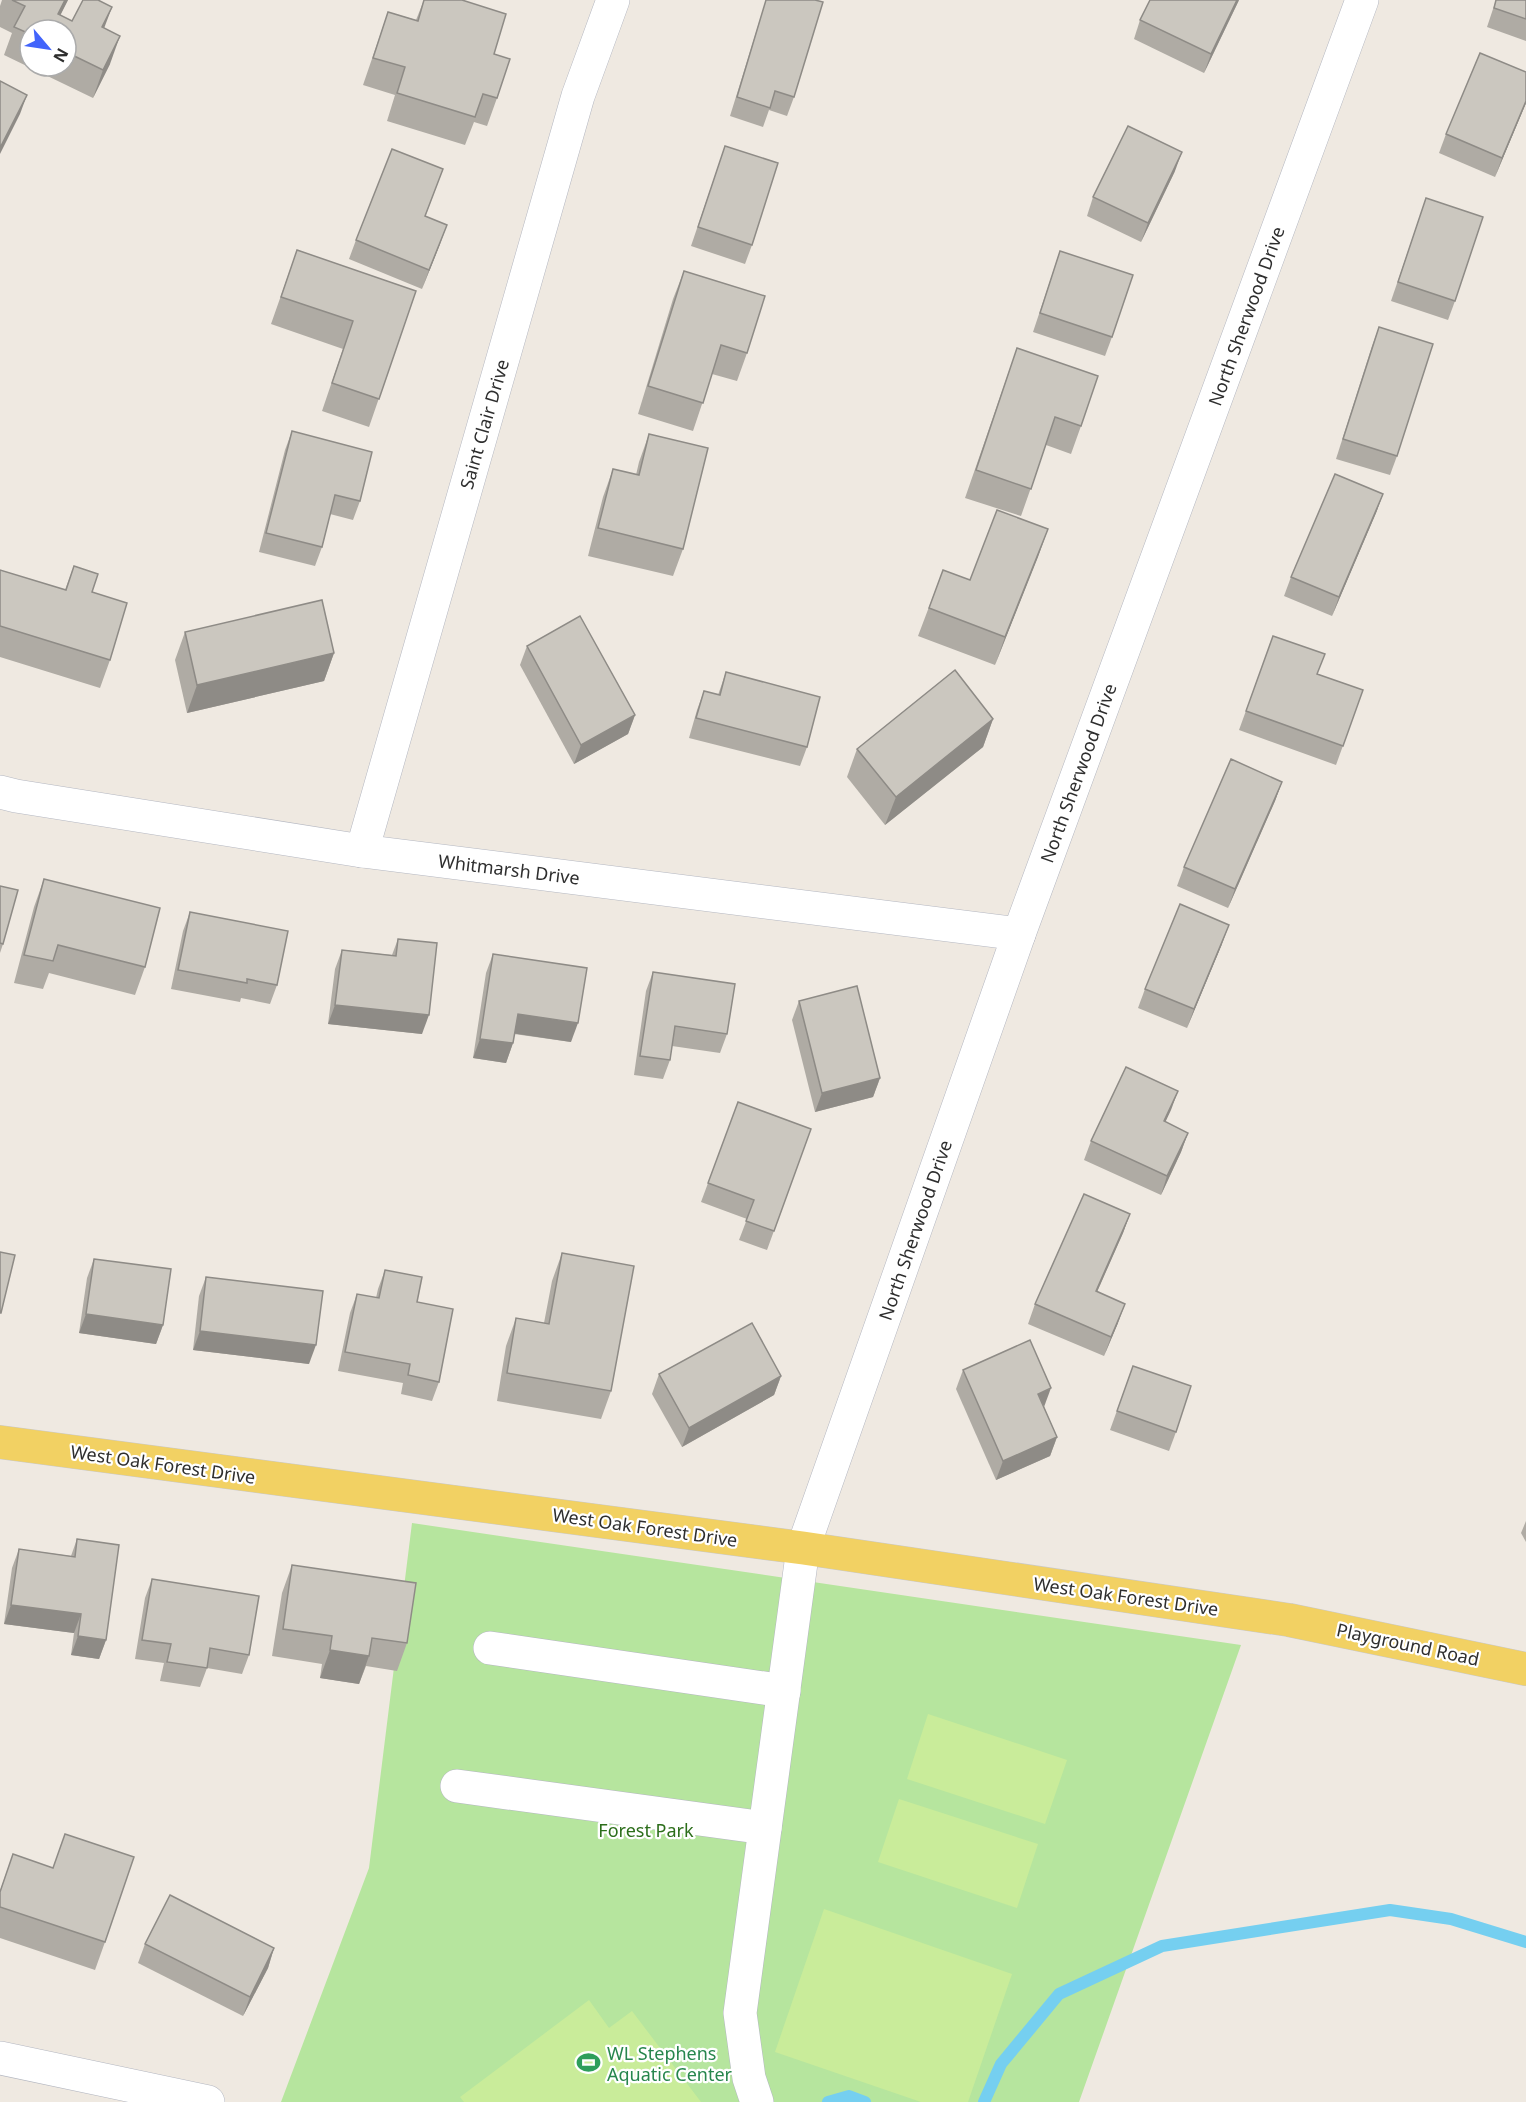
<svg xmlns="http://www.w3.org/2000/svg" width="1526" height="2102" font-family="'Noto Sans',sans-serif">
<rect width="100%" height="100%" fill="#efe9e1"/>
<polygon fill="#b6e59e" points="412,1523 1241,1645 1079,2102 281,2102 369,1868"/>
<g fill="#c9ec9a">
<polygon points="928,1714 1067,1760 1045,1824 907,1779"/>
<polygon points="899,1799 1038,1844 1017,1908 878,1862"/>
<polygon points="824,1909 1012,1974 968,2102 921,2102 775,2052"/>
<polygon points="589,2000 609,2028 632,2011 701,2102 464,2102 460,2097"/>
</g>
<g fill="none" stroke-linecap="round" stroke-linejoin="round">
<g stroke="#75cff0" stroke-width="12">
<polyline points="828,2102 849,2096 865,2102"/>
<polyline points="984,2102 1001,2064 1059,1994 1162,1946 1390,1910 1451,1919 1526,1942"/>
</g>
<defs>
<g id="minor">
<polyline points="0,792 16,796 362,851 1019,934"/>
<polyline points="362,851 578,96 613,0"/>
<polyline points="490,1648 784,1691"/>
<polyline points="457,1786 765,1828"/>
<polyline points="0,2058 208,2102"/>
<polyline points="757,2102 749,2078 740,2013 803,1548 1019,934 1362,0"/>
</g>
<polyline id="major" points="0,1442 803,1548 1289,1620 1526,1669"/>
</defs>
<use href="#minor" stroke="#b4b7c1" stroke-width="34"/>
<use href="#major" stroke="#c9c9c9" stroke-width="34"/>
<use href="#minor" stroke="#fff" stroke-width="33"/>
<use href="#major" stroke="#f2d163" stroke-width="33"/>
</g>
<g fill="#afaba4" fill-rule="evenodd">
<path d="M2,0h66l-8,15 12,6 32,7 6,36 -17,34 -89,-43 8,-22 -12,-6v-21zM30,30h36v36h-36z"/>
<polygon points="424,0 462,0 494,54 497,98 487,126 474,122 465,145 387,121 395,95 363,85 388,12 416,20"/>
<polygon points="766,0 815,0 794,97 787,116 769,110 763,127 730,116"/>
<polygon points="1239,0 1204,73 1134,39 1140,20"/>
<polygon points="1496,0 1526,0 1526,41 1487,27"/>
<polygon points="1526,103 1495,177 1439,153 1446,134"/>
<polygon points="725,146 752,245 745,264 691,246"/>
<polygon points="443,169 425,217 440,244 422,289 349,259 356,240"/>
<polygon points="1175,171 1141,242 1087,216 1093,197"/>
<polygon points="1426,198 1455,301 1448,320 1391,301"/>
<polygon points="297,250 416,291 369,427 322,411 343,349 271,324"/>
<polygon points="1060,251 1112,337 1105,356 1033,332"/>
<polygon points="684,271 747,353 737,381 712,374 693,431 638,414 673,299"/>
<polygon points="1379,327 1397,456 1390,475 1336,459 1372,346"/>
<polygon points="1017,348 1081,426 1071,454 1046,445 1021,516 965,498"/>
<polygon points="292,431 360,501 353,520 330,514 322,547 315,566 259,552 285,450"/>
<polygon points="649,434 683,549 673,576 588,556 603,497 613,469 636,475 639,462"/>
<polygon points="1383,494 1376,513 1332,616 1284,596 1291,577"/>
<polygon points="1048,529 995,665 918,636 943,570 970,580"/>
<polygon points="74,566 92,592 110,660 100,688 0,657 0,570 65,590"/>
<polygon points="185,632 334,653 324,681 187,713 175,660"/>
<polygon points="1273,636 1317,674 1363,690 1336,765 1239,730"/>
<polygon points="527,646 635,715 628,734 574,764 520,665"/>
<polygon points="726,672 807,747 800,766 689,738 697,710 704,691 718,695"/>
<polygon points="993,719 983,747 885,825 847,777 857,749"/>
<polygon points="1282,782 1275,801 1228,908 1177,886 1184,867"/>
<polygon points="44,879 145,967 135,995 49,973 43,989 14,983 34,907"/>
<polygon points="0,886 3,944 0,953"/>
<polygon points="190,912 277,985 270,1004 241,998 240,1002 171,989 183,931"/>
<polygon points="398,939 422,1034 328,1024 335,969 342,950 392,955"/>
<polygon points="1222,944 1187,1028 1138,1008 1145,989"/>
<polygon points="493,954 571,1042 514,1034 513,1043 506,1063 473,1058 486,973"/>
<polygon points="653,972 727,1034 720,1053 672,1046 670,1060 663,1079 634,1075 646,991"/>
<polygon points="799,1001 880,1078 873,1097 815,1112 792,1020"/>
<polygon points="1178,1091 1165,1122 1188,1133 1181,1152 1161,1195 1084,1160 1091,1141"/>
<polygon points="738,1102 811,1129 767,1250 739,1240 747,1219 701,1202"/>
<polygon points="1130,1214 1123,1233 1097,1292 1118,1323 1104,1356 1028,1324 1035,1304"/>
<polygon points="562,1253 611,1391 601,1419 497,1401 506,1346 516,1318 544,1323 552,1281"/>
<polygon points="94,1259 163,1325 156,1344 79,1333 87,1278"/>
<polygon points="385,1270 417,1302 439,1382 432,1401 401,1394 403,1383 338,1371 350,1313 357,1294 376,1298 378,1289"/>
<polygon points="206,1277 309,1364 193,1350 199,1296"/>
<polygon points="1133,1366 1176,1432 1169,1451 1110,1430"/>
<polygon points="963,1370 1044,1407 1057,1437 1050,1456 996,1480 956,1389"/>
<polygon points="659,1374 781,1376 774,1395 682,1447 652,1394"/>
<polygon points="1526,1521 1526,1542 1521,1533"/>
<polygon points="77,1539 106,1640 99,1659 71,1655 74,1633 4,1624 12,1568 19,1549 71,1556"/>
<polygon points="292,1565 407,1643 397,1671 366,1666 359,1684 320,1678 322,1664 272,1656 282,1593"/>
<polygon points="152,1579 249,1655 242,1674 207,1668 200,1687 160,1681 164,1663 135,1659 145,1598"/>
<polygon points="13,1854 105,1942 95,1970 0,1938 0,1891"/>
<polygon points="145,1944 274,1948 268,1968 243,2016 138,1963"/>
</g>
<g fill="#8e8b86">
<polygon points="65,0 68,0 53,30 58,14"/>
<polygon points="1237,0 1239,0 1204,73 1211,54"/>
<polygon points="112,7 102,34 102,27"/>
<polygon points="120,36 110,64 93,98 103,70"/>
<polygon points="27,95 20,114 0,154 0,148"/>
<polygon points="1526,101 1526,103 1495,177 1502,158"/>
<polygon points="1182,152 1175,171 1141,242 1148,223"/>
<polygon points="447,225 440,244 422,289 429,270"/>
<polygon points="1383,494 1376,513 1332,616 1339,597"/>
<polygon points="1048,529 1038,557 995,665 1005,637"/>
<polygon points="334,653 324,681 187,713 197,685"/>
<polygon points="635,715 628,734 574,764 581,745"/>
<polygon points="993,719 983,747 885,825 896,797"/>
<polygon points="1282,782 1275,801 1228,908 1235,889"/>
<polygon points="1229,925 1222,944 1187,1028 1194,1009"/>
<polygon points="335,1005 429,1015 422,1034 328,1024"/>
<polygon points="518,1014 578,1023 571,1042 511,1033"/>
<polygon points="480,1039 513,1043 506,1063 473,1058"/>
<polygon points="880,1078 873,1097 815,1112 822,1093"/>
<polygon points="1178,1091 1171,1110 1157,1140 1164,1121"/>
<polygon points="1188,1133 1181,1152 1161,1195 1167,1176"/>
<polygon points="1130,1214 1123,1233 1089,1310 1096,1291"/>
<polygon points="1125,1304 1118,1323 1104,1356 1111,1337"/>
<polygon points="86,1314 163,1325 156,1344 79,1333"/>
<polygon points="200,1331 316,1345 309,1364 193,1350"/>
<polygon points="781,1376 774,1395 682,1447 689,1428"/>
<polygon points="1051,1388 1044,1407 1038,1394"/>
<polygon points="1057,1437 1050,1456 996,1480 1003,1461"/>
<polygon points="11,1605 81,1614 74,1633 4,1624"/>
<polygon points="78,1636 106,1640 99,1659 71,1655"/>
<polygon points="330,1650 369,1656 359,1684 320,1678"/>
<polygon points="274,1948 268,1968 243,2016 250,1997"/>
</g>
<g fill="#cbc7bf" stroke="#8e8b86" stroke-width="1.5">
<polygon points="12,0 65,0 58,14 72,21 83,0 98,0 112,7 102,27 120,36 103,70 66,52 66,30 30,30 30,34 14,27 25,6"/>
<polygon points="424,0 462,0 506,14 494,54 510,59 497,98 483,94 475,117 397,93 405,67 373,58 388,12 418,21"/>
<polygon points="766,0 815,0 823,2 794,97 775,91 770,108 737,97"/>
<polygon points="1150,0 1237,0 1211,54 1140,20"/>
<polygon points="1496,0 1526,0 1526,19 1494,8"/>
<polygon points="1480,53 1526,72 1526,101 1502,158 1446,134"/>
<polygon points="0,81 27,95 0,148"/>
<polygon points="1128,126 1182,152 1148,223 1093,197"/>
<polygon points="725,146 778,163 752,245 698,227"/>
<polygon points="392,149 443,169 425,216 447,225 429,270 356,240"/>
<polygon points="1426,198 1483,217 1455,301 1398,282"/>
<polygon points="297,250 416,291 379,399 332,383 353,321 281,297"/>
<polygon points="1060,251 1133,275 1112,337 1040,313"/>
<polygon points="684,271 765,296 747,353 721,345 703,403 648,386"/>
<polygon points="1379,327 1433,344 1397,456 1343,439"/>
<polygon points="1017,348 1098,376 1081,426 1055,417 1031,489 976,470"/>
<polygon points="292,431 372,452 360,501 335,495 322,547 266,533"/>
<polygon points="649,434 708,448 683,549 598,528 613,469 639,475"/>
<polygon points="1335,474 1383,494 1339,597 1291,577"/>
<polygon points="997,510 1048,529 1005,637 929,608 943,570 970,580"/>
<polygon points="74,566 98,574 92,592 127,603 110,660 0,626 0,570 66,590"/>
<polygon points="322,600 334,653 197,685 185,632"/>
<polygon points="580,616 635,715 581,745 527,646"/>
<polygon points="1273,636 1325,654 1317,674 1363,690 1343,746 1246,711"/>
<polygon points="955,670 993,719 896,797 857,749"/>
<polygon points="726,672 820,697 807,747 696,718 704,691 720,695"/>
<polygon points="1231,759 1282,782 1235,889 1184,867"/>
<polygon points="44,879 160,908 145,967 58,945 53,961 24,955"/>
<polygon points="0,886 18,890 3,944 0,943"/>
<polygon points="1180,904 1229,925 1194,1009 1145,989"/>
<polygon points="190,912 288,931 277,985 247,979 247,983 178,970"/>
<polygon points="398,939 437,943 429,1015 335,1005 342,950 396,956"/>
<polygon points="493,954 587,968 578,1023 518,1014 513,1043 480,1039"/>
<polygon points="653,972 735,984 727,1034 675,1026 670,1060 640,1056"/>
<polygon points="857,986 880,1078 822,1093 799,1001"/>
<polygon points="1126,1067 1178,1091 1164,1121 1188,1133 1167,1176 1091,1141"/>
<polygon points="738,1102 811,1129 774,1231 746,1221 754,1200 708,1183"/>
<polygon points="1084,1194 1130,1214 1096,1291 1125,1304 1111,1337 1035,1304"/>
<polygon points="0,1252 15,1255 1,1313 0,1313"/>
<polygon points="562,1253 634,1266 611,1391 507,1373 516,1318 549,1324"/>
<polygon points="94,1259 171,1269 163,1325 86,1314"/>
<polygon points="385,1270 422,1277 417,1302 453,1309 439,1382 408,1375 410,1364 345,1352 357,1294 379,1298"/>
<polygon points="206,1277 323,1291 316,1345 200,1331"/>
<polygon points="752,1323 781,1376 689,1428 659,1374"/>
<polygon points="1030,1340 1051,1388 1038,1394 1057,1437 1003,1461 963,1370"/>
<polygon points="1133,1366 1191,1386 1176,1432 1117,1411"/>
<polygon points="77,1539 119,1545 106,1640 78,1636 81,1614 11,1605 19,1549 75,1557"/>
<polygon points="292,1565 416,1583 407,1643 372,1638 369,1656 330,1650 332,1636 283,1629"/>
<polygon points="152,1579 259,1596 249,1655 210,1648 207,1668 167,1662 171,1644 142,1640"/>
<polygon points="65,1834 134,1857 105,1942 0,1907 0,1892 13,1854 53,1868"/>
<polygon points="170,1895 274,1948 250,1997 145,1944"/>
</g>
<defs>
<symbol id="stadium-bare" viewBox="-9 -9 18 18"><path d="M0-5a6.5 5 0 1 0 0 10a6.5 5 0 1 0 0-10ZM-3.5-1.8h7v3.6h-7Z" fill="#2e9e5b" stroke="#fff" stroke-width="2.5" paint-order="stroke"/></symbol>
</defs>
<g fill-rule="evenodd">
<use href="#stadium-bare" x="572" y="2046" width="33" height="33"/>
</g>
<g text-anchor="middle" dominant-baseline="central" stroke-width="4.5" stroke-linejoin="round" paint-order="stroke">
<g font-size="18" fill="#2e2e2e" stroke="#fff">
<text transform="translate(1246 316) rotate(-70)">North Sherwood Drive</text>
<text transform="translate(484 424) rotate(-74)">Saint Clair Drive</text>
<text transform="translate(1078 773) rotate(-70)">North Sherwood Drive</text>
<text transform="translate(509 869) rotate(7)">Whitmarsh Drive</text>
<text transform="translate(915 1230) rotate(-71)">North Sherwood Drive</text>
<text transform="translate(163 1464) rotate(8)">West Oak Forest Drive</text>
<text transform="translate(645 1527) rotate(8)">West Oak Forest Drive</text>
<text transform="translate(1126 1596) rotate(8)">West Oak Forest Drive</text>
<text transform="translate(1408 1644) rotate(12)">Playground Road</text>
</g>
<g font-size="18" fill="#2c6e1b" stroke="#fff">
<text x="646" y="1830">Forest Park</text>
</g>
<g font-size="18" fill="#27864d" stroke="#fff" text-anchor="start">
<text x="607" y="2053">WL Stephens<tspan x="607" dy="21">Aquatic Center</tspan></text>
</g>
</g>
<g transform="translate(48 48) rotate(119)"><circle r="28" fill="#ffffff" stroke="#ababab" stroke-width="1.5"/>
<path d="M0-4.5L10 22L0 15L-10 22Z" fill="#4264fb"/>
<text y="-9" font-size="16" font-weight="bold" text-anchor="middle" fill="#2e2e2e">N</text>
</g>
</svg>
